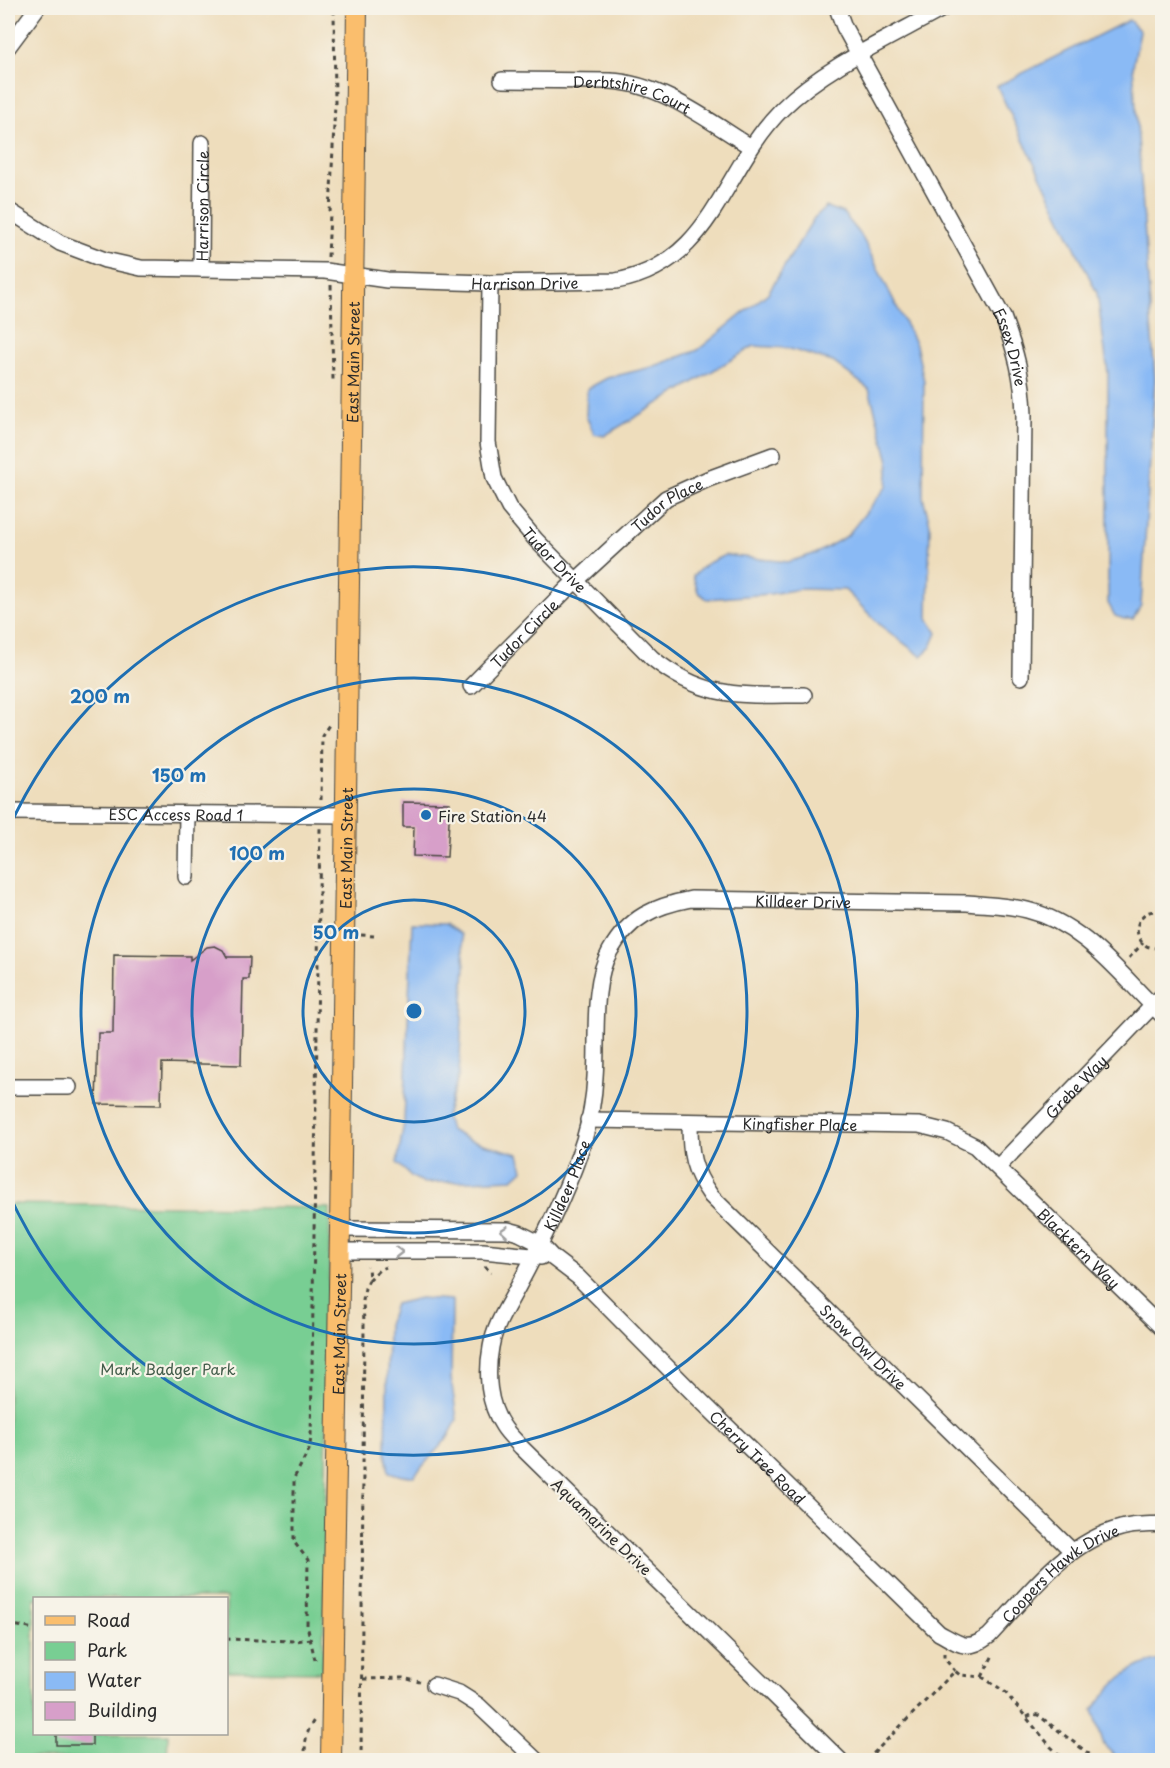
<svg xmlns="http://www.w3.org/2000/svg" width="1170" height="1768" font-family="'Playpen Sans',sans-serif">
<rect width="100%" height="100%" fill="#f7f3e8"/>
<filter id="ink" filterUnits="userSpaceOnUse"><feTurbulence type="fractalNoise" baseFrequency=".0167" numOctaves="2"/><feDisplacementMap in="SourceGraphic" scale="12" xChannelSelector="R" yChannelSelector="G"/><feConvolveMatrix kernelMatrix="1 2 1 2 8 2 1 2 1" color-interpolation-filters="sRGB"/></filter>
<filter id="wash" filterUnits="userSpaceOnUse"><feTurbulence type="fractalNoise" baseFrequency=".008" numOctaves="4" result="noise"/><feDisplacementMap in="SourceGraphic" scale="24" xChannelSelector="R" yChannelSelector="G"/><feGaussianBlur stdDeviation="1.35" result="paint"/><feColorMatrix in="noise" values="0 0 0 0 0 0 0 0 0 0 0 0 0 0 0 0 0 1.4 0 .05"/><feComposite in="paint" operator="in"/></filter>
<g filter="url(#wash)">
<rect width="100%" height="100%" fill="#eeddbc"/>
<polygon fill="#78ce93" stroke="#527c5f" stroke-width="1.5" points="8,1204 330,1208 323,1672 227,1671 226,1598 34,1598 34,1734 168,1734 167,1760 8,1758"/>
<g fill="#8abaf5" stroke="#5a7290" stroke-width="1.5">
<polygon points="1129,20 1140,31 1133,66 1155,379 1141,605 1133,619 1124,619 1115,616 1108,603 1108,373 1097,293 997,86"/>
<polygon points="826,207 843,213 861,235 916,345 924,381 923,497 930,524 928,618 937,633 931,647 921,656 881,626 845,590 800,589 770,594 707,599 698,592 693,576 706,564 725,555 788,562 817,553 847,536 887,486 889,461 869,389 833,362 787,348 754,346 604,436 594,434 586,416 587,389 607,378 652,367 698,350 768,293 814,218"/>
<polygon points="412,923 446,924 461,935 465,965 459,1074 446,1116 450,1130 469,1140 519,1154 523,1170 513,1179 424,1183 412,1177 397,1163 404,1123"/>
<polygon points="420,1298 452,1300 451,1378 457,1420 448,1437 414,1476 402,1476 389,1472 386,1454 388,1325 395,1304"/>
<path d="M1162,1660v100h-43l-15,-15 -11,-35c19,-26 36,-46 69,-50z"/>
</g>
<g id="blocks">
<g fill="#d79fc9">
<polygon points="403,802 450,803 447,857 413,856 414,827 403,827"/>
<polygon points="215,946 223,950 227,957 250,957 249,979 243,979 241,1065 162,1063 161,1105 96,1104 98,1033 113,1033 114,955 190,956 190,960 207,947"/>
<rect x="56" y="1734" width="36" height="11"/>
</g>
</g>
</g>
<g filter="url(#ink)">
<use href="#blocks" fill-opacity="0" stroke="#484641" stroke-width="1.5"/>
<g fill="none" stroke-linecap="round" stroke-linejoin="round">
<defs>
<g id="minor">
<path id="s1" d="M837,8l7,19 159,290c13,35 20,60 21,98l-3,262"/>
<polyline points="8,47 37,8"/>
<path id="s2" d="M502,80l108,1c50,2 99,40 141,66"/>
<path id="s3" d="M8,210l52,33 45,17 36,8 184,3 62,9 103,3 126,-2c98,-18 105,-111 166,-172 42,-42 110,-72 162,-101"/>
<path id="s4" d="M201,269l1,-126"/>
<path id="s5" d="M490,283l-2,159 6,36 15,30 27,32 116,118c52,42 90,37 152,37"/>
<path id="s6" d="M471,686l96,-97 99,-91 42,-19 65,-24"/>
<path id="s7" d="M8,812l338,3"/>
<polyline points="186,877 187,814"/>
<polyline points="8,1087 69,1087"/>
<path id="s8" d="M588,1120l331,5 28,7 28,14 187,182"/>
<path id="s9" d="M690,1123c0,31 2,46 21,73l361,355"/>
<path id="s10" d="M998,1167l164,-171"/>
<path id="s11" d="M340,1229l168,1 11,3 20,10 14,15 25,19 117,118 244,238c22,12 28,19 50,3 38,-40 76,-94 132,-108 13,-4 28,-3 41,-4"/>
<polyline points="340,1251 483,1251 541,1257"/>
<polyline points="434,1685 459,1693 478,1705 536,1760"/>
<path id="s12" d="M840,1760l-319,-313c-6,-7 -13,-13 -18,-21 -15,-22 -17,-52 -12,-79 4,-24 19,-44 30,-66 24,-45 48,-93 63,-141 6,-20 10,-43 11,-63 3,-37 -4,-93 15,-126 19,-34 45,-45 81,-52l276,4c20,2 40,2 60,7 58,14 94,66 135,105"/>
</g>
<g id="major">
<path id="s13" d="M331,1760l9,-531 17,-1221"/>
</g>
</defs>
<use href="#minor" stroke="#484641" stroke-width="18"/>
<use href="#major" stroke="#484641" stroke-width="22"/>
<g stroke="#484641" stroke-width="3" stroke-dasharray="4.5 4.5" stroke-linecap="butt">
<polyline points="328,257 335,103 334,8"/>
<polyline points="331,285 333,380"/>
<polyline points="321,800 322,735 329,725"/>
<path d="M1162,912c-33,-8 -33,43 0,35"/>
<polyline points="361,935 374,936"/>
<polyline points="1129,958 1143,943"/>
<polyline points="485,1266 491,1273"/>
<polyline points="369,1280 379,1270 386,1267"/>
<polyline points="8,1624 34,1629"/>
<polyline points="226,1639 296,1641 310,1639"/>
<polyline points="944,1653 944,1658 955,1671"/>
<polyline points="315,1660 307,1625 308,1560 294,1542 294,1478 309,1450 311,1438 320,828"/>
<polyline points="982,1677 994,1653"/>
<polyline points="363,1679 403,1678 420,1682"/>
<polyline points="1027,1717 1033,1714 1038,1715 1097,1760"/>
<path d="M305,1760c0,-15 0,-28 10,-41"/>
<polyline points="361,1760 364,1323 363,1301 365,1288 369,1280 368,1266"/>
<polyline points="867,1760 955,1671 960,1675 982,1677 1004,1691 1051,1747 1065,1760"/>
</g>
<use href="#minor" stroke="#fff" stroke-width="15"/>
<use href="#major" stroke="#fabe6d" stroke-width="20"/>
</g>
<defs><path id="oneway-chevron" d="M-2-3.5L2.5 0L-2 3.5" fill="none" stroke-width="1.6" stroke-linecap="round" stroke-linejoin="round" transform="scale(1.5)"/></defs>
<g stroke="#a0a0a0">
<use href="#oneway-chevron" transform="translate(504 1231) rotate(-176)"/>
<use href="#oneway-chevron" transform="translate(399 1252)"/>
</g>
</g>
<g fill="none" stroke="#1f6fb2" stroke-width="3">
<circle cx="414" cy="1011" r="111"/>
<circle cx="414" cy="1011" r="222"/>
<circle cx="414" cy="1011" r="333"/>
<path d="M8 830A444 444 0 1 1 8 1192"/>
</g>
<circle fill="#1f6fb2" stroke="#f7f3e8" stroke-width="2" cx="426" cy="815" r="6"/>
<g text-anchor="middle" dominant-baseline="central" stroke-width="4.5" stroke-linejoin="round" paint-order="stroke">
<g font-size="15" fill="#2b2b2b" stroke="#f7f3e8">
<text stroke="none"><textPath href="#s2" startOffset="132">Derbtshire Court</textPath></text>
<text stroke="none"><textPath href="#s4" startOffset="63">Harrison Circle</textPath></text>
<text stroke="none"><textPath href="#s3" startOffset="531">Harrison Drive</textPath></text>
<text stroke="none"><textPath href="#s1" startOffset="382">Essex Drive</textPath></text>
<text stroke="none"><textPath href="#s13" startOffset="1398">East Main Street</textPath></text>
<text stroke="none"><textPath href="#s6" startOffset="268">Tudor Place</textPath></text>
<text stroke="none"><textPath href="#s5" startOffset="298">Tudor Drive</textPath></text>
<text stroke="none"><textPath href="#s6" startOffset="75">Tudor Circle</textPath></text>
<text stroke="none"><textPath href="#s7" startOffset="168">ESC Access Road 1</textPath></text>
<text stroke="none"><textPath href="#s13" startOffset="912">East Main Street</textPath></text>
<text stroke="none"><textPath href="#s12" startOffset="1188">Killdeer Drive</textPath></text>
<text stroke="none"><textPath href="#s10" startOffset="112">Grebe Way</textPath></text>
<text stroke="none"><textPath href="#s8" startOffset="212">Kingfisher Place</textPath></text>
<text stroke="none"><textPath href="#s12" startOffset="735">Killdeer Place</textPath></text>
<text stroke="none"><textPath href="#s8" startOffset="537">Blacktern Way</textPath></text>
<text stroke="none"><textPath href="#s13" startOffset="426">East Main Street</textPath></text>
<text stroke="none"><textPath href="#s9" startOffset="292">Snow Owl Drive</textPath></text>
<text stroke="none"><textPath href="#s11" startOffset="508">Cherry Tree Road</textPath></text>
<text transform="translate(602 1526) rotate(44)">Aquamarine Drive</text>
<text stroke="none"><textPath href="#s11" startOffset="912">Coopers Hawk Drive</textPath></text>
</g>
<g font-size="15" fill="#2b2b2b" stroke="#f7f3e8" text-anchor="start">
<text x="438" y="815">Fire Station 44</text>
</g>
<g font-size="15" fill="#425c4a" stroke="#f7f3e8">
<text x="168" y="1368">Mark Badger Park</text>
</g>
</g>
<circle cx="414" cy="1011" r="9" fill="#1f6fb2" stroke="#f7f3e8" stroke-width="3"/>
<g font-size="18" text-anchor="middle" font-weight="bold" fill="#1f6fb2" stroke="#f7f3e8" stroke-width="4.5" stroke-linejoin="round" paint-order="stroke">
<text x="100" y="703">200 m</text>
<text x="179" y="782">150 m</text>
<text x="257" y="860">100 m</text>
<text x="336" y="939">50 m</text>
</g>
<rect width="1170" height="1768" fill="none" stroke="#f7f3e8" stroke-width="30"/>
<rect x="33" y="1597" width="195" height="138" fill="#f7f3e8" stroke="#a5a39c" stroke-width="1.5"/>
<rect x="45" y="1616" width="30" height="9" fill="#fabe6d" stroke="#a5a39c" stroke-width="1.5"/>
<text x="87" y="1627" font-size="18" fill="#2b2b2b">Road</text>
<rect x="45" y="1642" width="30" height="18" fill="#78ce93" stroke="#a5a39c" stroke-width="1.5"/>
<text x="87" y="1657" font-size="18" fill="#2b2b2b">Park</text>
<rect x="45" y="1672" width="30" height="18" fill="#8abaf5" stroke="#a5a39c" stroke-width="1.5"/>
<text x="87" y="1687" font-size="18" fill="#2b2b2b">Water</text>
<rect x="45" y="1702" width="30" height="18" fill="#d79fc9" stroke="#a5a39c" stroke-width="1.5"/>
<text x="87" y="1717" font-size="18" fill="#2b2b2b">Building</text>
</svg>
